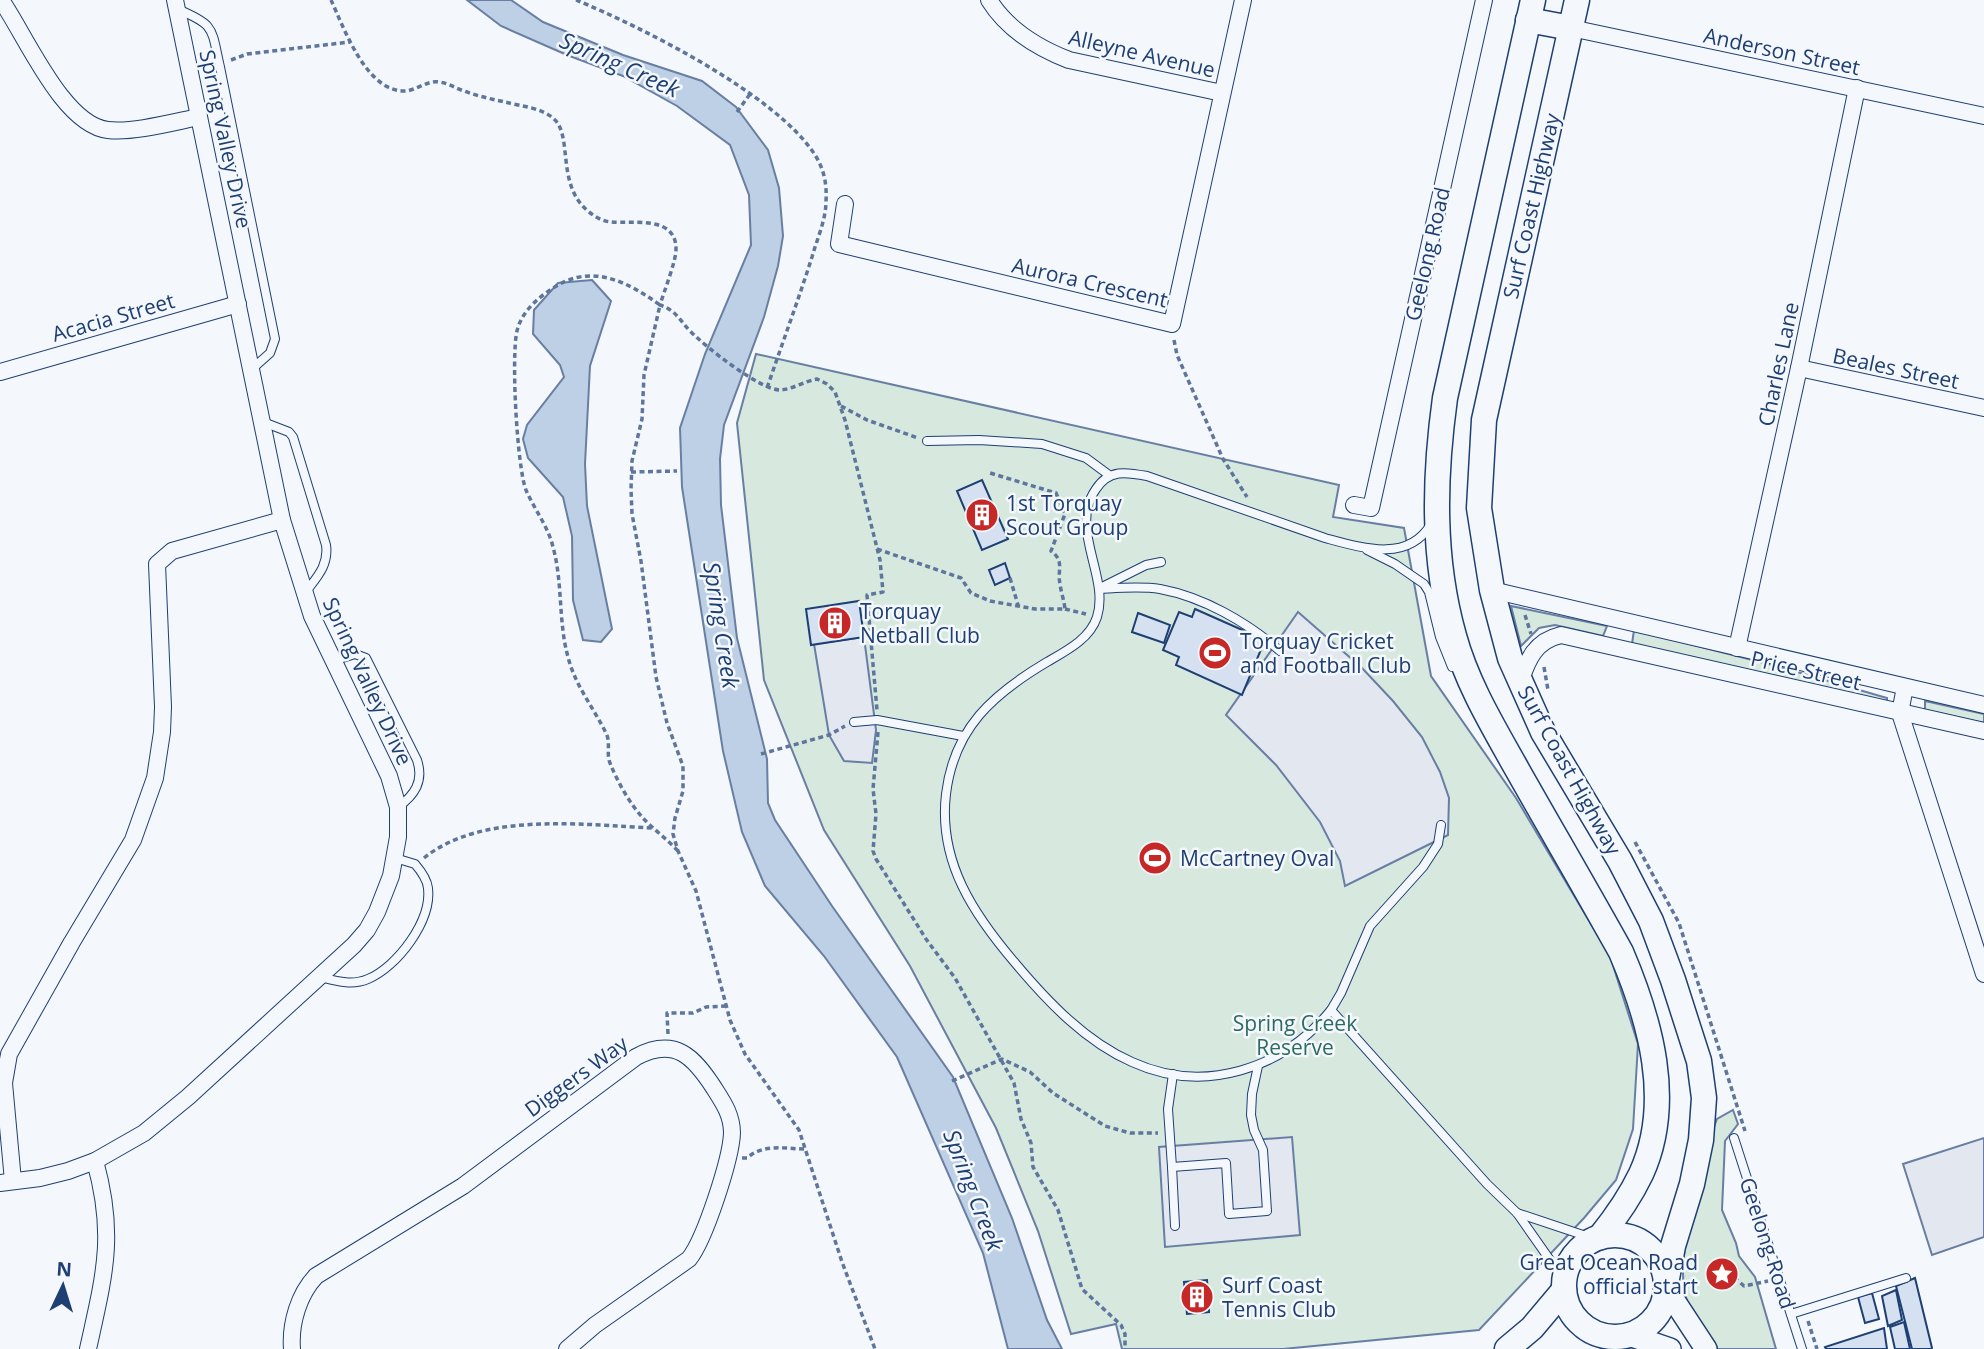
<svg xmlns="http://www.w3.org/2000/svg" width="1984" height="1349" font-family="'Open Sans',sans-serif">
<rect width="100%" height="100%" fill="#f4f7fb"/>
<g fill="#d7e8df" stroke="#687fa3" stroke-width="2">
<polygon points="756,354 1339,485 1333,517 1404,528 1431,676 1516,798 1610,956 1638,1044 1633,1129 1616,1180 1584,1218 1479,1330 1283,1349 1122,1349 1116,1324 1071,1334 1038,1231 996,1128 910,966 824,830 764,680 737,423"/>
<polygon points="1511,606 1607,626 1603,636 1555,625 1539,628 1521,646"/>
<polygon points="1634,630 1780,667 1887,698 1887,704 1632,644"/>
<polygon points="1925,701 1984,714 1984,723 1925,710"/>
<path d="M1733,1110l5,14 -13,17 -3,69 14,33 3,13 16,21 21,72h-60c-28,-41 -38,-51 -31,-103l29,-119 3,-8z"/>
</g>
<g fill="#e3e8f0" stroke="#687fa3" stroke-width="2">
<polygon points="1298,612 1362,668 1393,701 1422,737 1440,772 1449,798 1448,835 1345,886 1340,861 1320,822 1276,765 1226,715"/>
<polygon points="864,637 876,730 872,763 844,761 829,735 814,644"/>
<polygon points="1292,1137 1300,1235 1165,1247 1159,1147"/>
<polygon points="1984,1138 1984,1237 1932,1255 1903,1164"/>
</g>
<g fill="#bed0e5" stroke="#687fa3" stroke-width="2">
<polygon points="467,0 511,0 543,22 623,55 702,81 736,107 768,150 779,188 783,236 778,266 764,317 724,425 720,459 721,505 737,638 767,759 768,803 775,820 832,906 953,1077 1012,1218 1047,1320 1062,1349 1008,1349 983,1253 897,1057 824,956 765,886 742,832 723,751 682,487 680,428 705,354 751,245 749,195 730,145 677,106 623,76 567,55 501,26"/>
<polygon points="592,280 611,301 590,366 585,464 587,506 612,629 601,642 583,640 573,600 572,536 563,497 528,458 523,439 527,425 564,377 560,365 533,334 534,310 558,283"/>
</g>
<g fill="#d5e0f0" stroke="#1d3f73" stroke-width="2">
<polygon points="982,480 1008,539 982,550 957,491"/>
<polygon points="1005,563 1010,578 995,585 989,570"/>
<polygon points="859,601 864,637 811,645 806,609"/>
<polygon points="1195,609 1265,640 1242,695 1176,665 1179,657 1163,650 1179,612 1192,617"/>
<polygon points="1138,613 1170,625 1164,643 1132,632"/>
<polygon points="1915,1278 1932,1348 1931,1349 1912,1349 1896,1286"/>
<polygon points="1207,1280 1209,1312 1187,1314 1184,1282"/>
<polygon points="1896,1290 1902,1320 1888,1326 1882,1296"/>
<polygon points="1872,1293 1879,1319 1865,1323 1858,1297"/>
<polygon points="1904,1322 1910,1349 1895,1349 1890,1327"/>
<polygon points="1884,1328 1887,1349 1826,1349 1825,1347"/>
</g>
<g fill="none" stroke-linecap="round" stroke-linejoin="round">
<defs>
<g id="lane">
<path d="M177,9c39,16 34,19 43,58l55,272 -5,14 -18,16"/>
<path d="M263,422l26,10 4,5 33,108c3,21 -10,33 -21,48"/>
<polyline points="927,441 979,440 1042,444 1086,458 1109,475"/>
<polyline points="1367,550 1395,564 1424,584 1429,592 1440,637 1452,667"/>
<polyline points="1102,587 1146,565 1161,562"/>
<path d="M1099,589c20,-1 41,-3 61,0 43,8 87,33 120,62"/>
<path d="M333,661l22,-7 11,4 51,102c7,21 -2,35 -19,47"/>
<polyline points="854,722 877,720 963,736"/>
<polyline points="1441,825 1438,844 1423,867 1370,926 1341,993 1331,1010 1487,1184 1517,1213 1564,1280"/>
<path d="M320,977c16,4 32,9 48,2 29,-12 64,-58 60,-91 -1,-9 -7,-17 -13,-24l-20,-6"/>
<path d="M1331,1010c-48,59 -127,85 -199,52 -46,-20 -84,-60 -116,-98 -42,-49 -78,-102 -70,-170 8,-66 47,-100 101,-132 19,-11 43,-23 50,-45 13,-41 -29,-89 -1,-128 13,-20 30,-17 51,-13l178,62c37,10 83,25 106,-14"/>
<polyline points="1173,1074 1168,1109 1172,1167 1226,1163 1229,1214 1267,1211 1263,1150 1254,1130 1251,1115 1252,1094 1258,1066"/>
<polyline points="1734,1138 1802,1349"/>
<polyline points="1172,1167 1175,1226"/>
<polyline points="1517,1213 1595,1239"/>
<polyline points="1791,1314 1906,1278"/>
</g>
<g id="street">
<path d="M1,0c25,36 62,125 107,130 25,3 66,-8 91,-13"/>
<path d="M989,0c18,29 49,48 80,60l153,33"/>
<polyline points="1571,28 1984,116"/>
<polyline points="845,204 839,244 1172,324 1243,0"/>
<polyline points="1799,368 1984,408"/>
<polyline points="0,372 238,304"/>
<polyline points="1354,505 1371,508 1484,0"/>
<polyline points="1492,590 1984,705"/>
<polyline points="1737,648 1799,368 1857,88"/>
<path d="M1520,682c8,-23 15,-41 41,-47l423,96"/>
<polyline points="1905,687 1900,713 1984,974"/>
<polyline points="13,1181 4,1083 9,1054 72,942 133,840 155,778 162,732 163,707 157,564 172,551 282,520"/>
<polyline points="0,1183 40,1178 68,1171 95,1161 144,1133 188,1097 354,945 367,930 377,912 391,876 398,837 398,807 389,776 312,616 282,520 175,0"/>
<path d="M88,1349c16,-73 28,-113 7,-188"/>
<path d="M292,1349c-2,-26 7,-55 24,-73l147,-90 173,-129c39,-21 58,0 78,31 9,14 18,27 18,45 -1,26 -27,106 -43,126l-94,66 -28,24"/>
</g>
<g id="secondary">
<polyline points="1666,1288 1706,1349"/>
<polyline points="1629,1335 1670,1349"/>
</g>
<g id="primary">
<path d="M1533,0l-88,398c-11,80 -13,160 9,238 13,48 40,92 64,135 34,60 69,120 103,181 29,68 53,150 20,222 -11,23 -25,43 -41,63"/>
<polyline points="1577,0 1484,420 1479,508 1492,590 1510,658 1543,732 1620,861 1651,921 1673,980 1699,1061 1704,1098 1701,1140 1692,1184 1673,1246 1666,1284"/>
<polyline points="1528,20 1571,28"/>
<circle cx="1615" cy="1286" r="51"/>
<polyline points="1507,1349 1532,1328 1564,1290"/>
</g>
</defs>
<use href="#lane" stroke="#1d3f73" stroke-width="10"/>
<use href="#street" stroke="#1d3f73" stroke-width="18"/>
<use href="#secondary" stroke="#1d3f73" stroke-width="24"/>
<use href="#primary" stroke="#1d3f73" stroke-width="27"/>
<g stroke="#5e769c" stroke-width="3.5" stroke-dasharray="5 3.5" stroke-linecap="butt">
<path d="M331,0c13,28 35,91 73,91 12,0 23,-11 35,-9 9,1 16,6 25,9 13,5 27,8 41,11 15,4 38,6 49,17 19,17 2,66 34,92 7,6 14,10 23,11 22,2 65,-7 65,27 0,13 -12,42 -16,56 16,5 20,16 31,27 15,15 70,59 90,58 12,-1 24,-9 36,-11l10,5 8,8 10,28 35,140 3,32 -16,3 10,115"/>
<path d="M576,0c66,27 201,95 239,155 9,14 12,29 11,46 0,19 -9,38 -14,56 -14,44 -30,87 -45,131"/>
<polyline points="231,60 247,54 350,42"/>
<polyline points="737,112 750,94"/>
<polyline points="1174,340 1177,355 1223,459 1247,497"/>
<polyline points="841,406 867,420 918,438"/>
<polyline points="631,472 677,471"/>
<path d="M877,549l84,29 10,15 19,8 45,8h30c-1,-9 -4,-17 -5,-25 -3,-14 5,-23 -9,-33l14,-37 -9,-21 -66,-20"/>
<polyline points="1010,578 1018,605"/>
<polyline points="1065,609 1086,614"/>
<polyline points="1525,615 1531,634"/>
<polyline points="1544,667 1548,690"/>
<polyline points="878,732 873,789 876,814 873,851 876,859 926,939 955,978 1014,1083 1021,1119 1031,1143 1033,1167 1058,1210 1082,1289 1121,1325 1125,1334 1125,1349"/>
<polyline points="761,754 829,735 845,726"/>
<polyline points="1635,842 1679,923 1745,1131"/>
<path d="M678,851c-11,-12 -25,-22 -35,-33 -13,-14 -26,-37 -33,-55 -4,-10 1,-20 -4,-30 -13,-26 -31,-48 -38,-76 -10,-36 -5,-74 -15,-110 -5,-21 -19,-38 -27,-57 -9,-23 -15,-134 -9,-159 5,-21 23,-35 41,-46 37,-21 71,-2 102,20l-16,70 -2,44 -10,42 -1,28 1,25 9,47 15,116 11,46 16,43v25l-8,27 -2,16 5,17 18,40 34,129 15,34 54,76 43,132 33,87"/>
<path d="M424,858c58,-47 160,-33 230,-30"/>
<polyline points="668,1034 667,1013 693,1013 706,1007 727,1006"/>
<polyline points="952,1081 1002,1059 1030,1072 1053,1093 1105,1126 1130,1133 1158,1133"/>
<path d="M742,1158h5c17,-15 38,-9 59,-9"/>
<polyline points="1718,1278 1718,1273 1725,1269 1744,1286 1768,1281"/>
<polyline points="1808,1321 1817,1349"/>
</g>
<use href="#lane" stroke="#f4f7fb" stroke-width="8"/>
<use href="#street" stroke="#f4f7fb" stroke-width="16"/>
<use href="#secondary" stroke="#f4f7fb" stroke-width="21"/>
<use href="#primary" stroke="#f4f7fb" stroke-width="24"/>
</g>
<defs>
<symbol id="building-disc" viewBox="-11 -11 22 22"><circle r="9.5" fill="#c62828" stroke="#f4f7fb"/><path d="M-4-6H4V6H1V3H-1V6H-4ZM-2.5-4.3h1.7v1.8h-1.7ZM.8-4.3h1.7v1.8H.8ZM-2.5-1h1.7V.8h-1.7ZM.8-1h1.7V.8H.8Z" fill="#fff"/></symbol>
<symbol id="stadium-disc" viewBox="-11 -11 22 22"><circle r="9.5" fill="#c62828" stroke="#f4f7fb"/><path d="M0-5a6.5 5 0 1 0 0 10a6.5 5 0 1 0 0-10ZM-3.5-1.8h7v3.6h-7Z" fill="#fff"/></symbol>
<symbol id="sight-disc" viewBox="-11 -11 22 22"><circle r="9.5" fill="#c62828" stroke="#f4f7fb"/><path d="M0-6L1.8-2.2L6-1.7L2.9 1.2L3.7 5.4L0 3.3L-3.7 5.4L-2.9 1.2L-6-1.7L-1.8-2.2Z" fill="#fff"/></symbol>
</defs>
<g fill-rule="evenodd">
<use href="#building-disc" x="963" y="496" width="38" height="38"/>
<use href="#building-disc" x="816" y="604" width="38" height="38"/>
<use href="#stadium-disc" x="1196" y="634" width="38" height="38"/>
<use href="#stadium-disc" x="1136" y="839" width="38" height="38"/>
<use href="#sight-disc" x="1703" y="1255" width="38" height="38"/>
<use href="#building-disc" x="1178" y="1278" width="38" height="38"/>
</g>
<g text-anchor="middle" dominant-baseline="central" stroke-width="5" stroke-linejoin="round" paint-order="stroke">
<g font-size="21" fill="#1d3f73" stroke="#f4f7fb">
<text transform="translate(1782 51) rotate(12)">Anderson Street</text>
<text transform="translate(1142 53) rotate(13)">Alleyne Avenue</text>
<text transform="translate(226 139) rotate(78)">Spring Valley Drive</text>
<text transform="translate(1531 206) rotate(-77)">Surf Coast Highway</text>
<text transform="translate(1427 254) rotate(-77)">Geelong Road</text>
<text transform="translate(1090 282) rotate(13)">Aurora Crescent</text>
<text transform="translate(113 317) rotate(-16)">Acacia Street</text>
<text transform="translate(1778 364) rotate(-78)">Charles Lane</text>
<text transform="translate(1896 368) rotate(12)">Beales Street</text>
<text transform="translate(1806 670) rotate(13)">Price Street</text>
<text transform="translate(368 681) rotate(65)">Spring Valley Drive</text>
<text transform="translate(1570 770) rotate(61)">Surf Coast Highway</text>
<text transform="translate(576 1076) rotate(-36)">Diggers Way</text>
<text transform="translate(1768 1243) rotate(72)">Geelong Road</text>
</g>
<g font-size="21" fill="#1d3f73" stroke="#f4f7fb" text-anchor="start">
<text x="1006" y="503">1st Torquay<tspan x="1006" dy="24">Scout Group</tspan></text>
<text x="860" y="611">Torquay<tspan x="860" dy="24">Netball Club</tspan></text>
<text x="1240" y="641">Torquay Cricket<tspan x="1240" dy="24">and Football Club</tspan></text>
<text x="1180" y="858">McCartney Oval</text>
<text x="1698" y="1262" text-anchor="end">Great Ocean Road<tspan x="1698" dy="24">official start</tspan></text>
<text x="1222" y="1285">Surf Coast<tspan x="1222" dy="24">Tennis Club</tspan></text>
</g>
<g font-size="21" fill="#2c6c60" stroke="#f4f7fb">
<text x="1295" y="1023">Spring Creek<tspan x="1295" dy="24">Reserve</tspan></text>
</g>
<g font-size="23" font-style="italic" fill="#1d3f73" stroke="#f4f7fb">
<text transform="translate(620 64) rotate(24)">Spring Creek</text>
<text transform="translate(722 625) rotate(81)">Spring Creek</text>
<text transform="translate(974 1190) rotate(69)">Spring Creek</text>
</g>
</g>
<g transform="translate(63 1286) rotate(4)" stroke="#f4f7fb" stroke-width="5" paint-order="stroke">
<path d="M0-5L12 26L0 18L-12 26Z" fill="#1d3f73"/>
<text y="-10" font-size="19" font-weight="bold" text-anchor="middle" fill="#1d3f73">N</text>
</g>
</svg>
